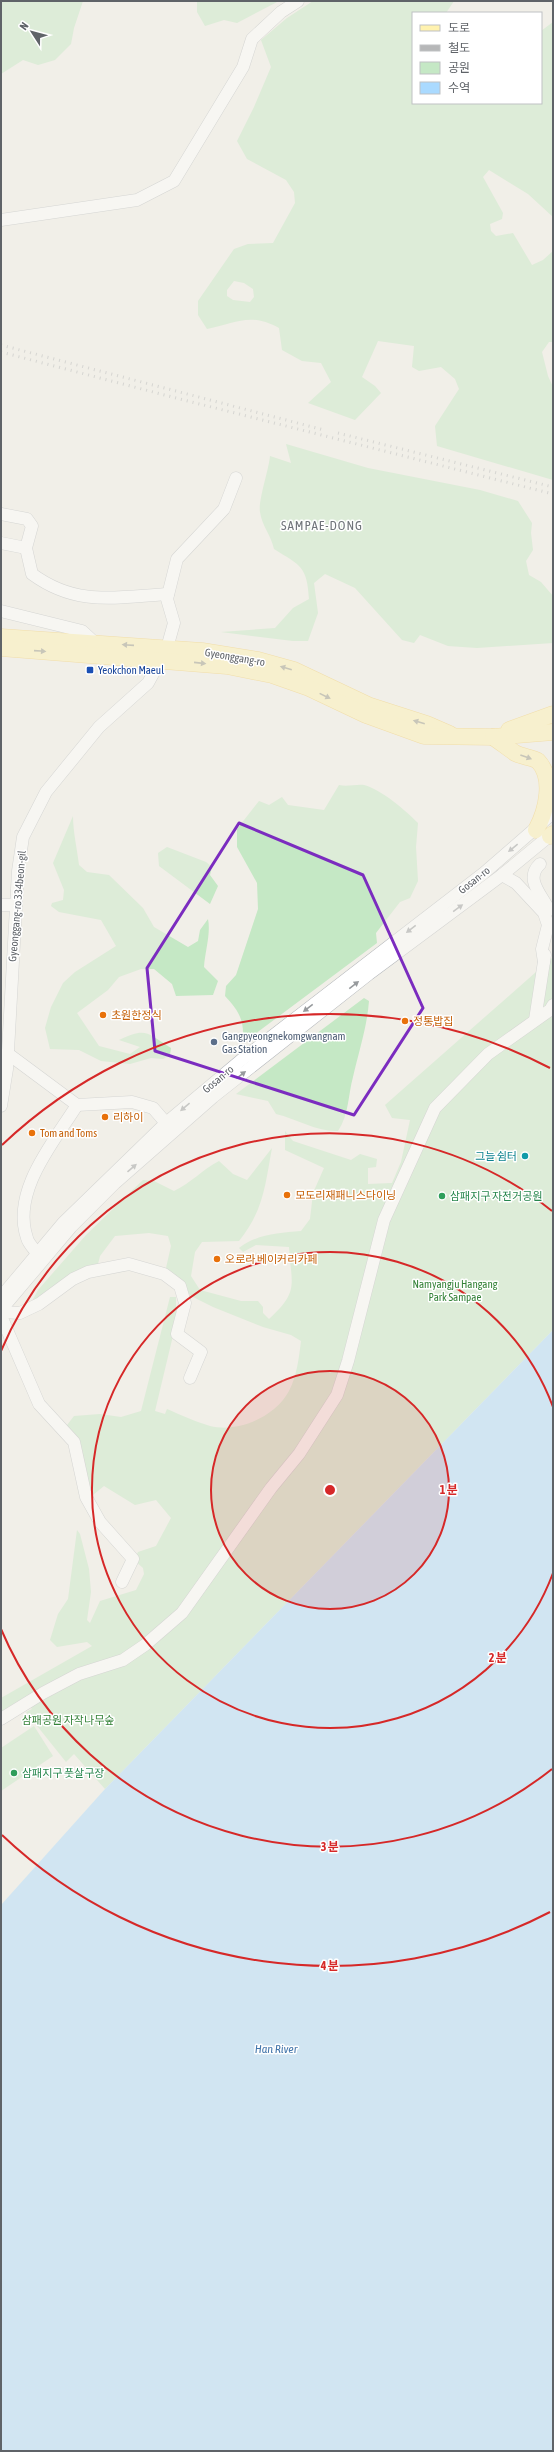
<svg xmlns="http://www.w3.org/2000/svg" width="554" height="2452" font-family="'Asap Condensed','Noto Sans KR',sans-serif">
<rect width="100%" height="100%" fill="#f1efe8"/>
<g fill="#c5e8c5" fill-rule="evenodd">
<polygon points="1,1 83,1 74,28 71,44 55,60 38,65 23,60 1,74"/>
<polygon points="197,1 279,1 237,23 224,20 205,26 197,12"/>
<path d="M313,1h141l-8,12h-33v90h128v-72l12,-9v195l-25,-23 -39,-24 -6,7 20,36 -1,6 -12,5 1,7 5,5 17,-3 19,32 11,-5 10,-9v91h-4l-7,10 6,24 5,11v93l-116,-34 -2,-20 24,-37 -4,-10 -14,-12 -22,4 -7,-4 2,-21 -36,-5 -16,36 13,9 6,7 -26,27 -47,-17 23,-21 -10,-19 -19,-2 -20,-11 -3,-22c-29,-16 -43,-5 -72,1l-9,-14v-14l36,-52 14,-5 25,-1 22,-40 -1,-11 -8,-12 -39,-21 -10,-18 17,-34 17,-40 -10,-27 26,-22zM234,281l10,2 9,6 1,8 -4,5 -17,-2 -6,-4v-6z"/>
<path d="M286,444l82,24 112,22 38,11 14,22 -1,10 2,17 -7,11 3,14 12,7 12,14v47l-76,5 -29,-2 -28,-11 -6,8 -12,-3 -47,-52 -30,-14 -11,9 4,30 -10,28h-15l-72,-9 54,-4 18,-20 16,-9c-2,-33 -8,-33 -35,-50 -3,-14 -12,-23 -14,-37 -2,-11 9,-43 10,-56l21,7z"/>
<path d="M339,785c8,2 18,-1 25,0 18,5 41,25 54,38l-2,24 2,34 -8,17 -10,4 -24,31 1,10 -126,94 -8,1c1,-19 -5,-28 -18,-42l1,-10 10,-11 22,-66 -1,-26 -20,-36v-18l22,-28 10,4 13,-8 6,8 36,5z"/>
<path d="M73,816c0,16 4,32 6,49l8,7 22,3 34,33 11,19 34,20 10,-6 2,-11 8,-11c3,14 -3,33 -4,48l14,14 -5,14 -37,1 -4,-12 -18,-15h-13l-22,8 -11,13 -31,23 22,33 31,8 10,-7 -21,-7c28,-13 27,-7 52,8l-1,7 -7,4 -12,-1 -21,6 -29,-3 -22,-11 -29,-1 -5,-21 6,-21 12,-24 12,-11 41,-26 -15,-26 -42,-8 -8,-6 1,-3 11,-3 1,-10 -11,-27z"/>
<polygon points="167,847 206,862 212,867 210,875 218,886 210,904 159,866 158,853"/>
<path d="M553,957v373l-448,459 -31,-35 -8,8 -40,-50 6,-3 -8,-9 -23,13v-15l91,-52 -5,-4 -30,5 -7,-7 8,-26 10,-15 9,-69 3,4 9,35 2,23 -4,28 3,3 10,-22 36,-11 8,-16 -1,-6 -9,-8 4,-8 18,-6 15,-28 -15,-18 -21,5 -31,-19 -16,13 -24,-70 10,-13 26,-2 21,3 20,-6 29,-114h6v26l-21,88 10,3 2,-5c14,6 29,13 43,17 28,7 65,-9 79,-35 8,-15 10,-34 12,-50l-10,-6 -28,-8 -50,-20 -22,-11 -14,-16 -16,-10 5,-2 5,-22 -3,-10 -19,-3 -34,3 -15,20 -3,12 -65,33 6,-11 48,-55 57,-55 11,1 20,10c17,-8 28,-21 45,-30l14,13 14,6 25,-32c-7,37 -8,62 -33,93l-37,1 -7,10 -4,24 9,14 41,11h17l5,6v6l6,6c31,-28 22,-35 20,-72l-33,-2 -13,7 -4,-4c18,-14 40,-15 62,-17l9,-12 3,-26 11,-25 -39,-18v-19l8,10 58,19 9,-6 17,5 -1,8 -8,1v16l24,-1 9,-21 9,-42 -18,-2 -7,-13z"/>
<path d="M364,998l5,3c-2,26 -10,50 -16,76 -5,18 -4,38 -15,54 -21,1 -41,-12 -62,-17l-8,-13 -32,-7z"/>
<polygon points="34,1726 53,1756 1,1791 1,1748"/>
</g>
<polygon fill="#aadaff" points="553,1330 553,2451 1,2451 1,1905 105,1789"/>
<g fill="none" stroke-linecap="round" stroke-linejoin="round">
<defs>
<g id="minor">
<polyline points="1,220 137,200 174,181 243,67 252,39 281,12 298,1"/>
<polyline points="1,514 27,519 32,526 26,548"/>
<path d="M1,543l25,5 6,26c45,33 84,23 136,20"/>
<polyline points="1,611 82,631 95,643"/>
<path d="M540,864c-16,15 2,31 9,46"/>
<polyline points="502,875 516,883 544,913 548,925 542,949 544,962"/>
<polyline points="1,905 15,905"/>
<polyline points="535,1020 545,955"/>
<polyline points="7,1053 77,1105 132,1102 153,1108 166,1123"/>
<polyline points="1,1106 7,1069 18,871 23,837 46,792 99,727 148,683 167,648 174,623 167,599 177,559 224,509 236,478"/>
<path d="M37,1253c-3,-4 -9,-10 -10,-15 -16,-47 27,-96 50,-133"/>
<polyline points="1,1297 63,1223 166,1123 240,1061 484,873 553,813"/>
<polyline points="1,1310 71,1227 115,1183 213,1097 369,974 502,875 553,833"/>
<polyline points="1,1312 20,1313 39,1304 73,1279 88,1272 129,1264 164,1274 180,1286 185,1303 177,1334 201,1352 190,1378"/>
<polyline points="1,1316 39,1404 74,1442 86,1497 100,1522 133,1559 122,1582"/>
<polyline points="1,1719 43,1693 79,1674 123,1660 145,1645 182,1613 271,1488 299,1454 337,1395 348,1361 384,1220 435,1108 488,1054 550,1010 553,1005"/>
</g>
<g id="major">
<polyline points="1,637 202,651 258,660 294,670 368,705 427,724 450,734"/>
<polyline points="1,648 227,666 272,675 309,688 366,715 424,736 493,737 553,732"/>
<polyline points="509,730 553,714"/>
<path d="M493,737c7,5 15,11 22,16 7,4 17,4 23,8 16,17 9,49 -2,69"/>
<polyline points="550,836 553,834"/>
</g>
</defs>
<use href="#minor" stroke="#b5b8bc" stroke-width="13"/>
<use href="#major" stroke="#f2c960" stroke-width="17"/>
<use href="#minor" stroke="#fff" stroke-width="12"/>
<use href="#major" stroke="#fff2af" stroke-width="16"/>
<g stroke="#b6b7b8" stroke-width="3" stroke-dasharray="1 5" stroke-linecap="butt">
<polyline points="1,345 324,430"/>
<polyline points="1,352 176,398 553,494"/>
<polyline points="338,433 553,487"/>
</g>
</g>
<defs><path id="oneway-solid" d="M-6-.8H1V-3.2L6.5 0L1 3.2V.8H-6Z"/></defs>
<g fill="#979581">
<use href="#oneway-solid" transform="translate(128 645) rotate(-176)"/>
<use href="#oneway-solid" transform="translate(40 651) rotate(4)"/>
<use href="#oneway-solid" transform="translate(200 663) rotate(6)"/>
<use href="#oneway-solid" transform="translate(286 668) rotate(-164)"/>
<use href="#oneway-solid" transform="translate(325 696) rotate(26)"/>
<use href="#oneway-solid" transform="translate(419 722) rotate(-164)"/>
<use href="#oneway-solid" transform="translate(526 757) rotate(20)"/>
</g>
<g fill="#979a9d">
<use href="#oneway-solid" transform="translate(513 848) rotate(141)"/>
<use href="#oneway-solid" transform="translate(458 908) rotate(-36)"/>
<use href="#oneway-solid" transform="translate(411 929) rotate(142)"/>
<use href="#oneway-solid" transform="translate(354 985) rotate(-38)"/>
<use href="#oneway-solid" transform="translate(308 1008) rotate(142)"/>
<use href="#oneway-solid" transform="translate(241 1075) rotate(-38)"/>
<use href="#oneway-solid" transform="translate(185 1107) rotate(140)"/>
<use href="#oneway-solid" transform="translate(132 1168) rotate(-41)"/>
</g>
<path d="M0 0H554V2452H0ZM239,823l124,52 60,133 -69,107 -199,-64 -8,-83z" fill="#f1efe8" fill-opacity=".55" fill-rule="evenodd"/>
<path fill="none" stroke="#7b2cbf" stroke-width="3" stroke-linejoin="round" d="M239,823l124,52 60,133 -69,107 -199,-64 -8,-83z"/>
<circle cx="330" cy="1490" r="119" fill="#d62828" fill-opacity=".12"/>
<g fill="none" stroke="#d62828" stroke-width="2">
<circle cx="330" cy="1490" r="119"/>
<path d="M553 1573A238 238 0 1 1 553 1407"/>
<path d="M552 1769A357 357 0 0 1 1 1629M1 1351A357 357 0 0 1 552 1211"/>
<path d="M550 1912A476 476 0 0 1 2 1835M2 1145A476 476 0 0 1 550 1068"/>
</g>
<rect fill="#1a4fb4" stroke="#fff" stroke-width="1.5" x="86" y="666" width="8" height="8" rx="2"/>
<g fill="#e8710a" stroke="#fff" stroke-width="1.5">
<circle cx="103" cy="1015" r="4"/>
<circle cx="405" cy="1021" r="4"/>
<circle cx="105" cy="1117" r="4"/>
<circle cx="32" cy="1133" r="4"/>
<circle cx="287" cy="1195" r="4"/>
<circle cx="217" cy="1259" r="4"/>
</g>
<circle fill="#5c6f8a" stroke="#fff" stroke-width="1.5" cx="214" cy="1042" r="4"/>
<circle fill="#0f9aa8" stroke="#fff" stroke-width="1.5" cx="525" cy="1156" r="4"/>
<g fill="#2e9e5b" stroke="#fff" stroke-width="1.5">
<circle cx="442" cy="1196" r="4"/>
<circle cx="14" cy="1773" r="4"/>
</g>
<g text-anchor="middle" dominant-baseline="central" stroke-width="3" stroke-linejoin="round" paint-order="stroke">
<g font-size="11" fill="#5f6368" stroke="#fff">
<text transform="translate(235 657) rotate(10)">Gyeonggang-ro</text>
<text transform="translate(474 880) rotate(-38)">Gosan-ro</text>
<text transform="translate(17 906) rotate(-85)">Gyeonggang-ro 334beon-gil</text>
<text transform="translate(218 1079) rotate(-40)">Gosan-ro</text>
</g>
<g font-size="11" fill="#164399" stroke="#fff" text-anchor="start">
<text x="98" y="670">Yeokchon Maeul</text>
</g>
<g font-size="11" fill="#c56008" stroke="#fff" text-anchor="start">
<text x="111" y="1015">초원한정식</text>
<text x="413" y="1021">정통밥집</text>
<text x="113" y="1117">리하이</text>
<text x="40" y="1133">Tom and Toms</text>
<text x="295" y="1195">모도리재패니스다이닝</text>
<text x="225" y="1259">오로라 베이커리카페</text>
</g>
<g font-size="11" fill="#4e5e75" stroke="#fff" text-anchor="start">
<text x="222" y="1036">Gangpyeongnekomgwangnam<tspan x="222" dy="13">Gas Station</tspan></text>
</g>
<g font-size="11" fill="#0d838f" stroke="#fff" text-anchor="end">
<text x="517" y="1156">그늘 쉼터</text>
</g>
<g font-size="11" fill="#27864d" stroke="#fff" text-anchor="start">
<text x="450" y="1196">삼패지구 자전거공원</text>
<text x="22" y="1773">삼패지구 풋살구장</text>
</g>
<g font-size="11" fill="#348238" stroke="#fff">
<text x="455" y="1284">Namyangju Hangang<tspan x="455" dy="13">Park Sampae</tspan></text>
<text x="68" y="1720">삼패공원 자작나무숲</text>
</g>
<g font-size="12" font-style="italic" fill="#4174aa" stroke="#fff">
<text x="276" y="2049">Han River</text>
</g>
<g font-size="13" letter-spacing="1" fill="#70757a" stroke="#fff">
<text x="322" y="525">SAMPAE-DONG</text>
</g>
</g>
<circle cx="330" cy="1490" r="6" fill="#d62828" stroke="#fff" stroke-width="2"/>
<g font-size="12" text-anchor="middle" font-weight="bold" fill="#d62828" stroke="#fff" stroke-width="3" stroke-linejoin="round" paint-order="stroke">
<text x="449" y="1494">1 분</text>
<text x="498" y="1662">2 분</text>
<text x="330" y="1851">3 분</text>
<text x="330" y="1970">4 분</text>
</g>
<rect width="554" height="2452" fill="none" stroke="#5f6368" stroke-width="4"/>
<rect x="412" y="12" width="130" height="92" fill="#ffffff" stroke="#bfc1c3"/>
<rect x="420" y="25" width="20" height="6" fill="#fff2af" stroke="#bfc1c3"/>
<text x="448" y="32" font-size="12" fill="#5f6368">도로</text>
<rect x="420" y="45" width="20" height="6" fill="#b6b7b8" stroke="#bfc1c3"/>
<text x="448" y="52" font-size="12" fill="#5f6368">철도</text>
<rect x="420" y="62" width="20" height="12" fill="#c5e8c5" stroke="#bfc1c3"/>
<text x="448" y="72" font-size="12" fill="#5f6368">공원</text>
<rect x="420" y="82" width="20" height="12" fill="#aadaff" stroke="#bfc1c3"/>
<text x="448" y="92" font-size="12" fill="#5f6368">수역</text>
<g transform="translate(32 32) rotate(306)" stroke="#ffffff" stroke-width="3" paint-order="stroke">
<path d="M0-3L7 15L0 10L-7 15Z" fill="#5f6368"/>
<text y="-6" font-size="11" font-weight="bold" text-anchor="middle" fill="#5f6368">N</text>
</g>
</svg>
